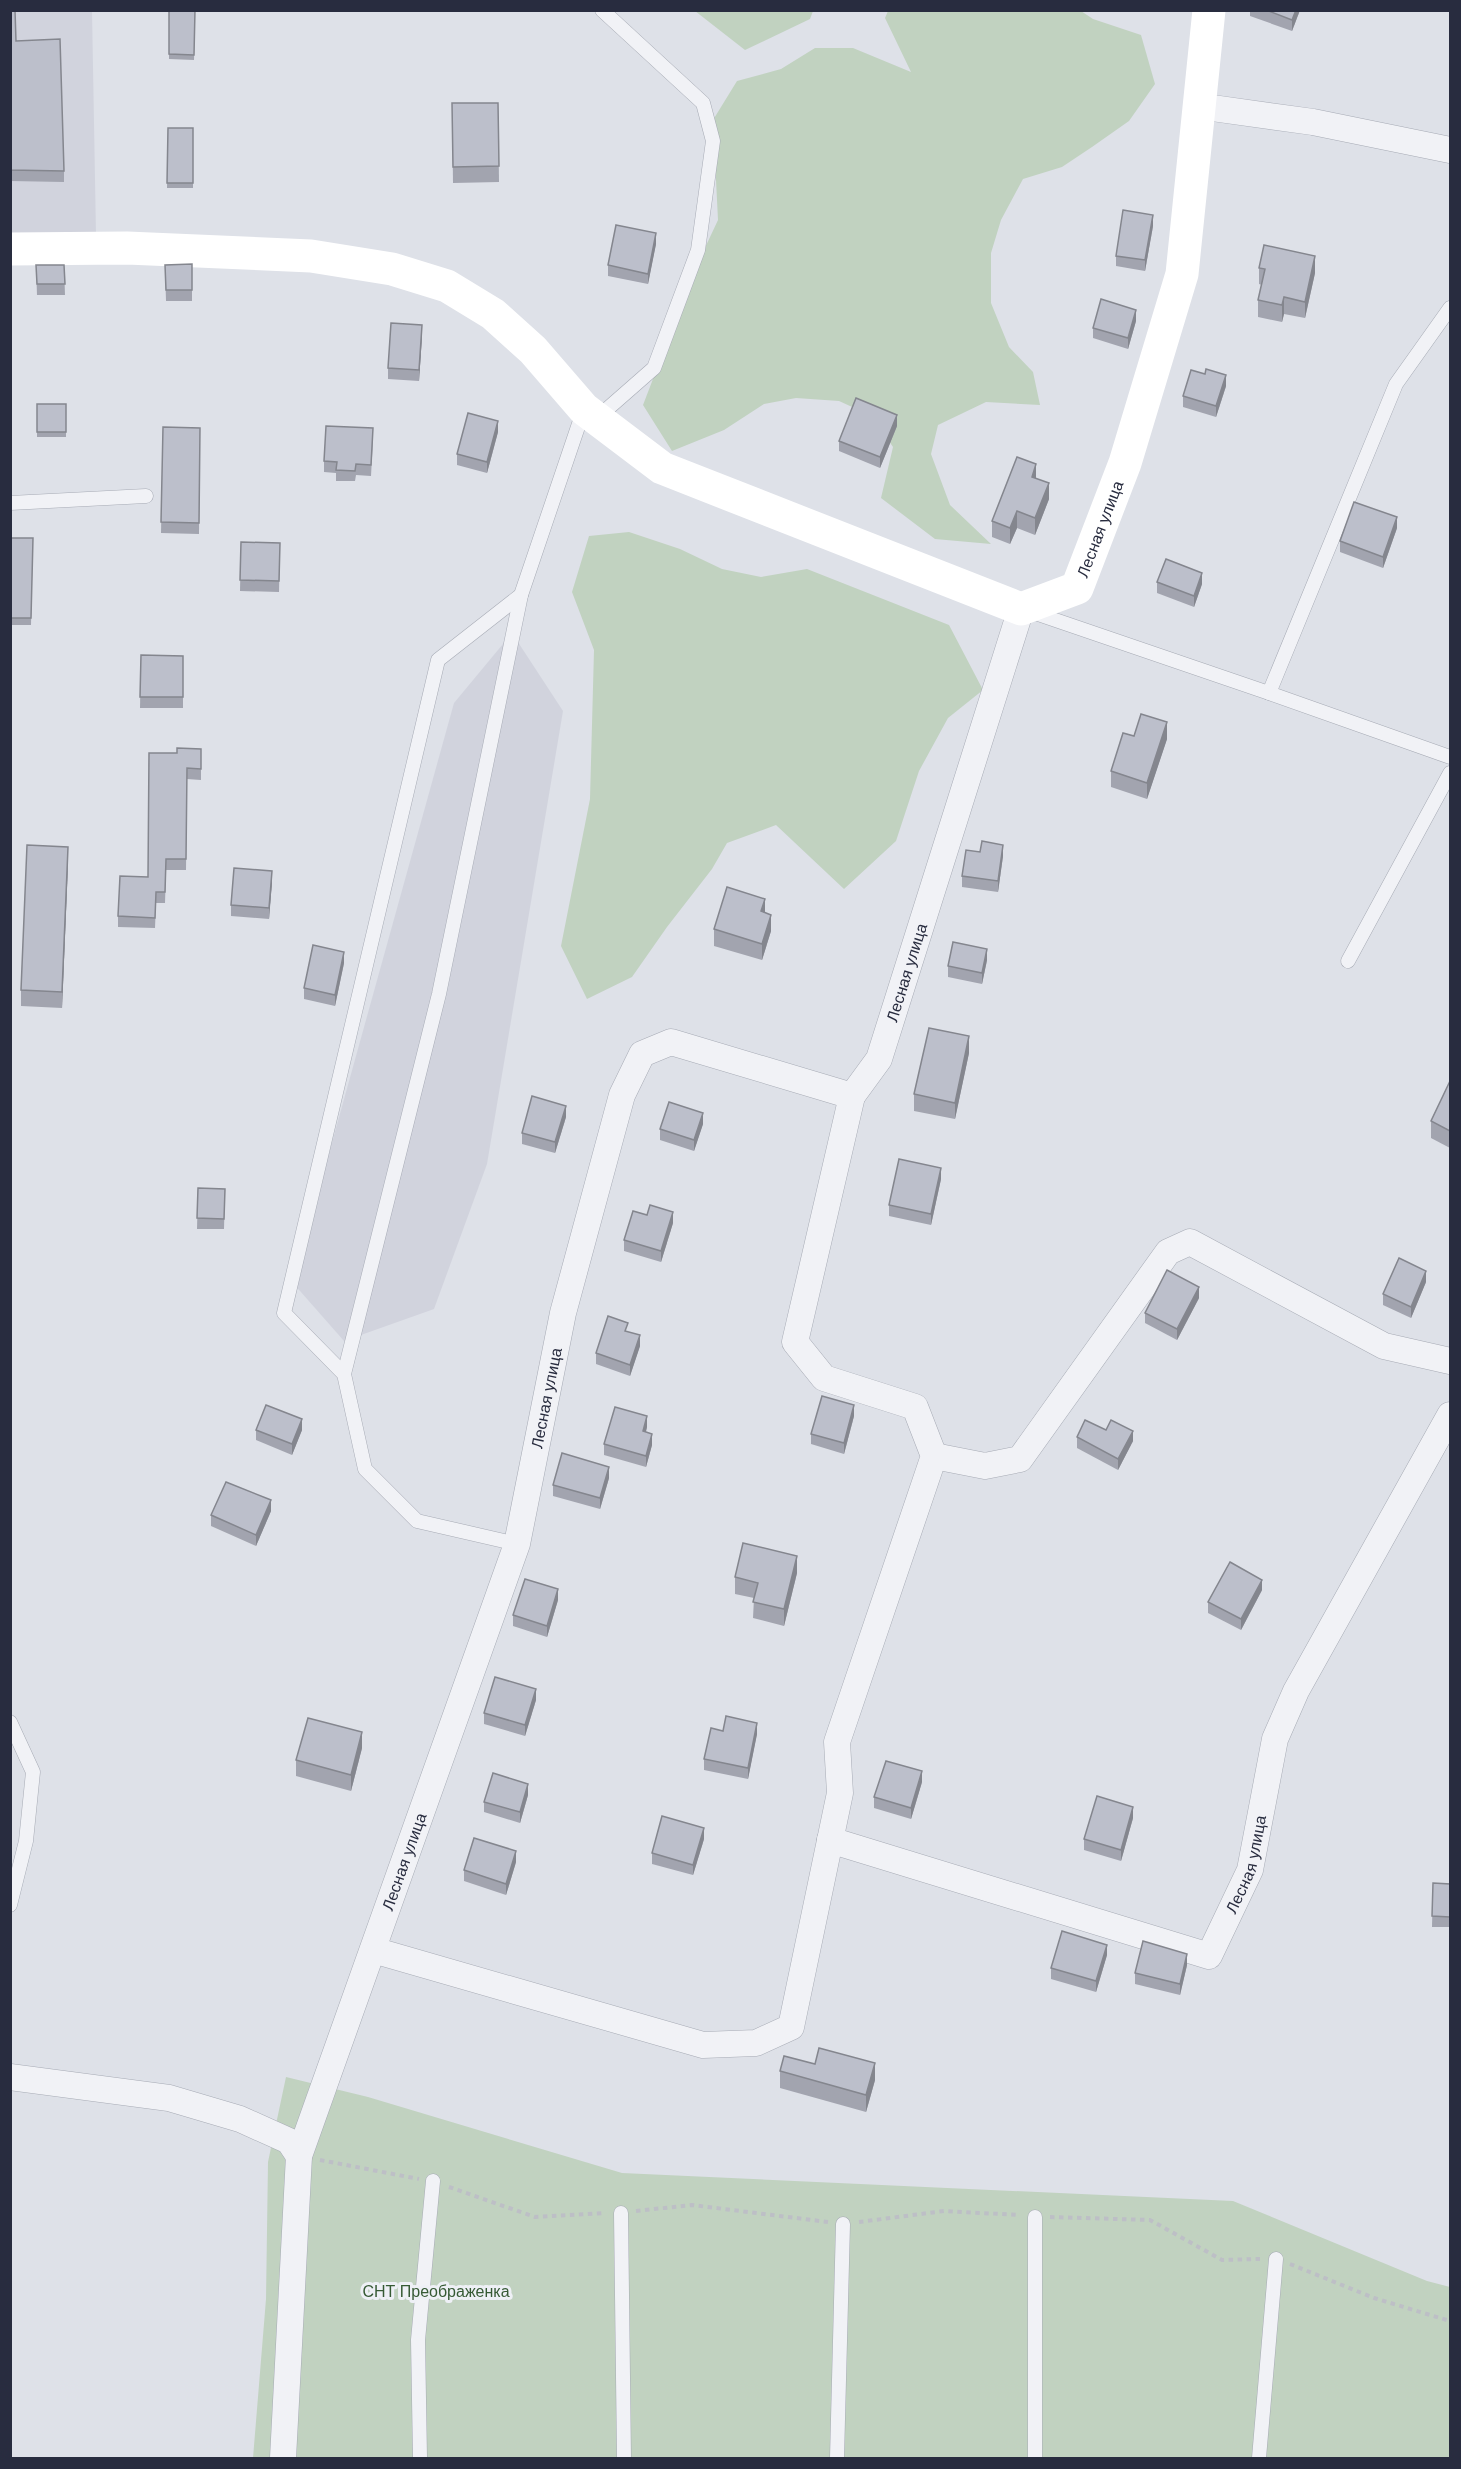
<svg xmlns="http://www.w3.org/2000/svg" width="1461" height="2469" font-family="Arial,sans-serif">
<rect width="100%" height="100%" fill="#dee1e8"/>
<g fill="#d1d3dd">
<polygon points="10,11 92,11 96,235 11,236"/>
<polygon points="512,633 563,711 487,1164 434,1309 344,1341 293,1283 454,703"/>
</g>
<g fill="#c1d2c0">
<polygon points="695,11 813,11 810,19 745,50"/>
<polygon points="888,11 1081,11 1093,19 1141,35 1155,84 1129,121 1092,147 1062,167 1023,179 1001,220 991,253 991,303 1009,347 1033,372 1040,405 986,402 938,425 931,454 950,505 991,544 935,539 881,498 893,447 872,416 839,401 796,398 764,404 724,430 672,451 643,405 696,267 718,220 713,120 737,81 781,69 815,48 853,48 911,72 885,18"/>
<polygon points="629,532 680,549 722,569 761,577 807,569 949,625 983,690 948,718 919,771 896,841 844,889 776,825 727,843 712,869 667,927 632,977 587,999 561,946 590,799 594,650 572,592 589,536"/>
<polygon points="286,2077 368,2097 622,2173 1233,2201 1427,2281 1450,2287 1450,2458 253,2458 266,2299 268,2162"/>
</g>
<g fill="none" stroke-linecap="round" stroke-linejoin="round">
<defs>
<g id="lane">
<polyline points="597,418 654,368 698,250 713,141 703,103 602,10"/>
<polyline points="10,503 146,496"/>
<polyline points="1029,611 1269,693 1396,384 1450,308"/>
<polyline points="1269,693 1450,757"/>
<polyline points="1348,961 1450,773"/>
<polyline points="344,1374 439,994 521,595"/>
<polyline points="517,1544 417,1521 365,1469 344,1374 284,1313 438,660 521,595 584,409"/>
<polyline points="10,1722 33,1772 26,1841 10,1905"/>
<polyline points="621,2213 624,2458"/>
<polyline points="420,2458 418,2340 433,2181"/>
<polyline points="837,2458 843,2224"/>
<polyline points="1035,2458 1035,2217"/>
<polyline points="1259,2458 1276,2259"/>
</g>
<g id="street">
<polyline points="1198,106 1313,122 1450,150"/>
<polyline points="934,1456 985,1466 1020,1459 1168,1252 1190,1242 1384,1346 1450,1361"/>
<path id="s1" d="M830,1840l379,116 41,-86 25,-131 21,-48 154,-276"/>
<polyline points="373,1950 703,2045 756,2043 791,2027 840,1793 837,1742 934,1456 915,1407 824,1378 795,1342 852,1096"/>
<polyline points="10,2077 169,2098 240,2119 289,2141 299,2156"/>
<path id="s2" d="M283,2458l16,-302 218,-612 46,-231 59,-218 20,-41 29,-12 181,54 27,-37 142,-450"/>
</g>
</defs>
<use href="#lane" stroke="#a7abb5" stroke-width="15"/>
<use href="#street" stroke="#a7abb5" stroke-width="27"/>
<g stroke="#bdbfc6" stroke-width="4" stroke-dasharray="4.5 4.5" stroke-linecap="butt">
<polyline points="320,2160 419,2179"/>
<polyline points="449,2187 535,2217 605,2213"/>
<polyline points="636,2211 692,2205 828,2222"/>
<polyline points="1050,2217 1150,2220 1222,2260 1260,2259"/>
<polyline points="859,2222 944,2211 1019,2215"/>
<polyline points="1290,2264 1374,2298 1450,2321"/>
</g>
<use href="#lane" stroke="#f1f2f6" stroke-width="14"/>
<use href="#street" stroke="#f1f2f6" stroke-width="26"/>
<path stroke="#fff" stroke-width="33" id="s3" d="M10,249l117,-1 184,8 81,13 55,17 46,28 40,36 51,59 78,59 359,141 56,-21 48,-125 57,-189 27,-264"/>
</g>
<g fill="#a2a4af">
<polygon points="10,10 16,41 64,171 64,182 10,181"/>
<polygon points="169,10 195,10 194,60 169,59"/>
<polygon points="1250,10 1300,10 1292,31 1250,16"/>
<polygon points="452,103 498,103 499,182 453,183"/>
<polygon points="168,128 193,128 193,188 167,188"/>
<polygon points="1153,226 1145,271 1116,266 1116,256"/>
<polygon points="656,244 648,284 608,276 608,265"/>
<polygon points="192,264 192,301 166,301 165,265"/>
<polygon points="36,265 64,265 65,295 37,295"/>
<polygon points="1259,268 1315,273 1305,318 1284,314 1282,322 1258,317 1258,300 1262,285 1259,284"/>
<polygon points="1136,321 1128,349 1093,338 1093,328"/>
<polygon points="422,336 419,381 388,379 388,368"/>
<polygon points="1226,386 1216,417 1183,407 1183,396"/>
<rect x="37" y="404" width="29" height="33"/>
<polygon points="897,426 880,468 839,451 839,441"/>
<polygon points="163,427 200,428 199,534 161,533"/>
<polygon points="498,432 487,473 457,465 457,454"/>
<polygon points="373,439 371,476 356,475 355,481 336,481 336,473 324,472 324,461"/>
<polygon points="1036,478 1049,499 1035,535 1017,528 1010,544 992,537 992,521"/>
<polygon points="1397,528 1383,568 1340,552 1340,541"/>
<polygon points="10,538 33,538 31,625 10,625"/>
<polygon points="241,542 280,543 279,592 240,591"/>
<polygon points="1157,582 1202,584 1194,607 1157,593"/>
<polygon points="141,655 183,656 183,708 140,708"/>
<polygon points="1134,736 1167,739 1147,799 1111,787 1111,771"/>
<polygon points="201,749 201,780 187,779 186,870 166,870 165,903 156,903 155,928 118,927 118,916 148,877 177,753"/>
<polygon points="1003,856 998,892 962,887 962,876"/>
<polygon points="68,863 62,1008 21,1006 21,990"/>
<polygon points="272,882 269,919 231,916 231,905"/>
<polygon points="765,913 771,931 762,960 714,946 714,929"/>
<polygon points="987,960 982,984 948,977 948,966"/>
<polygon points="344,963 335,1006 304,999 304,988"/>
<polygon points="969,1053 955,1119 914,1111 914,1094"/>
<polygon points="1450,1081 1450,1148 1431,1138 1431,1121"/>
<polygon points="566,1117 555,1153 522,1144 522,1133"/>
<polygon points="703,1124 694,1151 660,1140 660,1129"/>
<polygon points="941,1179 931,1225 889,1216 889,1205"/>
<polygon points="198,1188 225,1189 224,1229 197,1229"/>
<polygon points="673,1223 661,1262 624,1251 624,1240"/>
<polygon points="1426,1282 1411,1318 1383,1305 1383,1294"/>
<polygon points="1199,1298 1177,1340 1145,1323 1145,1313"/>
<polygon points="628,1332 640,1346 630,1376 596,1364 596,1353"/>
<polygon points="854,1416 844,1454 811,1444 811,1434"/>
<polygon points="647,1427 646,1432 652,1445 646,1467 604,1455 604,1444"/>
<polygon points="256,1430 302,1430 292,1455 256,1440"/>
<polygon points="1106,1430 1133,1441 1118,1470 1077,1448 1077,1437"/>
<polygon points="609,1478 600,1509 553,1496 553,1485"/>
<polygon points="271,1511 256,1546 211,1526 211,1515"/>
<polygon points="797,1573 784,1626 753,1618 754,1598 735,1594 735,1577"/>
<polygon points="1262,1590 1241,1630 1208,1613 1208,1602"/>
<polygon points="558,1600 547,1637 513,1626 513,1615"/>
<polygon points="536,1700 525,1736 484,1724 484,1713"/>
<polygon points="723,1731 757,1734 748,1779 704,1770 704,1759"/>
<polygon points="362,1748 351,1791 296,1776 296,1760"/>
<polygon points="922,1782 911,1819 874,1808 874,1797"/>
<polygon points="528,1795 520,1823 484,1812 484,1802"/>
<polygon points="1133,1818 1121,1861 1084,1850 1084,1839"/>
<polygon points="704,1839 693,1875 652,1864 652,1853"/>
<polygon points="516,1862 506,1895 464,1881 464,1870"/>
<polygon points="1433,1883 1450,1884 1450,1927 1432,1927"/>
<polygon points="1107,1955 1096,1992 1051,1979 1051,1968"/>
<polygon points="1187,1965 1180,1995 1135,1984 1135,1973"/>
<polygon points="780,2071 875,2080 866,2112 780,2088"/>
</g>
<g fill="#84868e">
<polygon points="1296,10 1300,10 1292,31 1292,20"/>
<polygon points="1153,215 1153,226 1145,271 1145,260"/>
<polygon points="656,233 656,244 648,284 648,274"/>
<polygon points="1315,256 1315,273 1305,318 1305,302"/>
<polygon points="1284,297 1284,314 1282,322 1282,305"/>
<polygon points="1136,310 1136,321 1128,349 1128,338"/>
<polygon points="422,325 422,336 419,381 419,370"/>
<polygon points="1226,375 1226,386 1216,417 1216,406"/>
<polygon points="897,415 897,426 880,468 880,457"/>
<polygon points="498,421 498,432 487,473 487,462"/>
<polygon points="1036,464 1036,481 1032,477"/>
<polygon points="1049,483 1049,499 1035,535 1035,518"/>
<polygon points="1017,511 1017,528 1010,544 1010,528"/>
<polygon points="1397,517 1397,528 1383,568 1383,557"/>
<polygon points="1202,573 1202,584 1194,607 1194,596"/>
<polygon points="1167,722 1167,739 1147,799 1147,783"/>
<polygon points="1003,845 1003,856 998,892 998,881"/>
<polygon points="68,847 68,863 62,1008 62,992"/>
<polygon points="272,871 272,882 269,919 269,908"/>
<polygon points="765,899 765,915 761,911"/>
<polygon points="771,915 771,931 762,960 762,944"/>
<polygon points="987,949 987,960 982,984 982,973"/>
<polygon points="344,952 344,963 335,1006 335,995"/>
<polygon points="969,1036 969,1053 955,1119 955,1103"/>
<polygon points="566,1106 566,1117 555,1153 555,1142"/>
<polygon points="703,1113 703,1124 694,1151 694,1140"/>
<polygon points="941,1168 941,1179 931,1225 931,1214"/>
<polygon points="673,1212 673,1223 661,1262 661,1251"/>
<polygon points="1426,1271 1426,1282 1411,1318 1411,1307"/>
<polygon points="1199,1287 1199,1298 1177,1340 1177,1329"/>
<polygon points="640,1335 640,1346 630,1376 630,1365"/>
<polygon points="854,1405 854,1416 844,1454 844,1443"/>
<polygon points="647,1416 647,1427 643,1442 643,1431"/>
<polygon points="302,1419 302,1430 292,1455 292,1444"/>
<polygon points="1133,1431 1133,1441 1118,1470 1118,1459"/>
<polygon points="652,1434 652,1445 646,1467 646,1456"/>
<polygon points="609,1467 609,1478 600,1509 600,1498"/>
<polygon points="271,1500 271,1511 256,1546 256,1535"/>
<polygon points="797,1556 797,1573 784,1626 784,1609"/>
<polygon points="1262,1580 1262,1590 1241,1630 1241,1619"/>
<polygon points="558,1589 558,1600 547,1637 547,1626"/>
<polygon points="536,1689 536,1700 525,1736 525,1725"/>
<polygon points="757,1723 757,1734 748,1779 748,1768"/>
<polygon points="362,1732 362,1748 351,1791 351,1775"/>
<polygon points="922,1771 922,1782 911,1819 911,1808"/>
<polygon points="528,1784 528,1795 520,1823 520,1812"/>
<polygon points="1133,1807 1133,1818 1121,1861 1121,1850"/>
<polygon points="704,1828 704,1839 693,1875 693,1865"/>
<polygon points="516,1851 516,1862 506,1895 506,1884"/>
<polygon points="1107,1945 1107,1955 1096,1992 1096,1981"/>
<polygon points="1187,1954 1187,1965 1180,1995 1180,1984"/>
<polygon points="875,2063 875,2080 866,2112 866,2095"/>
</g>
<g fill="#bcbfcb" stroke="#84868e" stroke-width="1.5">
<polygon points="10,10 15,10 16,41 60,39 64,171 10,170"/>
<polygon points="169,10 195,10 194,55 169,54"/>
<polygon points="1266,10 1296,10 1292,20"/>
<polygon points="452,103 498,103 499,166 453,167"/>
<polygon points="168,128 193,128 193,183 167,183"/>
<polygon points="1123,210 1153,215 1145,260 1116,256"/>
<polygon points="616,225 656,233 648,274 608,265"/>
<polygon points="1264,245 1315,256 1305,302 1284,297 1282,305 1258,300 1265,269 1259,268"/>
<polygon points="192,264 192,290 166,290 165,265"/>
<polygon points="36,265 64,265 65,284 37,284"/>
<polygon points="1101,299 1136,310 1128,338 1093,328"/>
<polygon points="391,323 422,325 419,370 388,368"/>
<polygon points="1206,369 1226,375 1216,406 1183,396 1191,370 1205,374"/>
<polygon points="856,398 897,415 880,457 839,441"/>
<rect x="37" y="404" width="29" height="28"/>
<polygon points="468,413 498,421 487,462 457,454"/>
<polygon points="326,426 373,428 371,465 356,464 355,471 336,470 337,462 324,461"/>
<polygon points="163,427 200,428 199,523 161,522"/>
<polygon points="1017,457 1036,464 1032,477 1049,483 1035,518 1017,511 1010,528 992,521"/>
<polygon points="1354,502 1397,517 1383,557 1340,541"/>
<polygon points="10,538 33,538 31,618 10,618"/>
<polygon points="241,542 280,543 279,581 240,580"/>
<polygon points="1166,559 1202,573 1194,596 1157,582"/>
<polygon points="141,655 183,656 183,697 140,697"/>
<polygon points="1141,714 1167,722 1147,783 1111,771 1123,733 1134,736"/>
<polygon points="177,748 201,749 201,769 187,768 186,859 166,859 165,892 156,892 155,918 118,916 120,876 148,877 149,753 177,753"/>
<polygon points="982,841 1003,845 998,881 962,876 966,850 980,852"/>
<polygon points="27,845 68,847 62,992 21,990"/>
<polygon points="234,868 272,871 269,908 231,905"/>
<polygon points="727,887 765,899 761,911 771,915 762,944 714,929"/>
<polygon points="953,942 987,949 982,973 948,966"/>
<polygon points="313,945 344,952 335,995 304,988"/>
<polygon points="929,1028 969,1036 955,1103 914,1094"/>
<polygon points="1450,1081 1450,1131 1431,1121"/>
<polygon points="532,1096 566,1106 555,1142 522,1133"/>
<polygon points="669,1102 703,1113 694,1140 660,1129"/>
<polygon points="899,1159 941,1168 931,1214 889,1205"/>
<polygon points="198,1188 225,1189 224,1219 197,1218"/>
<polygon points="650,1205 673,1212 661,1251 624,1240 633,1211 647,1215"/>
<polygon points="1399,1258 1426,1271 1411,1307 1383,1294"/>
<polygon points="1167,1270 1199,1287 1177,1329 1145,1313"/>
<polygon points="608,1316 628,1323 625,1331 640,1335 630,1365 596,1353"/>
<polygon points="822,1396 854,1405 844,1443 811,1434"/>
<polygon points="266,1405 302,1419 292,1444 256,1430"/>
<polygon points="615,1407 647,1416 643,1431 652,1434 646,1456 604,1444"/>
<polygon points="1085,1420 1106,1430 1111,1420 1133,1431 1118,1459 1077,1437"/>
<polygon points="562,1453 609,1467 600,1498 553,1485"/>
<polygon points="226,1482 271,1500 256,1535 211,1515"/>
<polygon points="743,1543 797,1556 784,1609 753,1602 758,1583 735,1577"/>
<polygon points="1230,1562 1262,1580 1241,1619 1208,1602"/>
<polygon points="525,1579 558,1589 547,1626 513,1615"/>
<polygon points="495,1677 536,1689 525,1725 484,1713"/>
<polygon points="726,1716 757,1723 748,1768 704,1759 711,1728 723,1731"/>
<polygon points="308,1718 362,1732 351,1775 296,1760"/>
<polygon points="886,1761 922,1771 911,1808 874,1797"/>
<polygon points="493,1773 528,1784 520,1812 484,1802"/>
<polygon points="1097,1796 1133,1807 1121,1850 1084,1839"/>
<polygon points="662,1816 704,1828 693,1865 652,1853"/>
<polygon points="474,1838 516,1851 506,1884 464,1870"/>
<polygon points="1433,1883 1450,1884 1450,1917 1432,1916"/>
<polygon points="1062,1931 1107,1945 1096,1981 1051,1968"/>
<polygon points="1143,1941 1187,1954 1180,1984 1135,1973"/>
<polygon points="819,2048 875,2063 866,2095 780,2071 784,2056 815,2064"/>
</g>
<g text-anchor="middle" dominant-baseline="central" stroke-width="6" stroke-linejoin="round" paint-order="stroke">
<g font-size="16" fill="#282c3f" stroke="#eef0f6">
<text stroke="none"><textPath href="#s3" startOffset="1233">Лесная улица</textPath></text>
<text stroke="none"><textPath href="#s2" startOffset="1816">Лесная улица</textPath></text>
<text stroke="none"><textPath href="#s2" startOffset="1101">Лесная улица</textPath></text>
<text stroke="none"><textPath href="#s2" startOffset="615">Лесная улица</textPath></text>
<text stroke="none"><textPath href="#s1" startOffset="496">Лесная улица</textPath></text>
</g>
<g font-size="16" fill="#365a35" stroke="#eef0f6">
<text x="436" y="2291">СНТ Преображенка</text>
</g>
</g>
<rect width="1461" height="2469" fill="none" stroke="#282c3f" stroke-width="24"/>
</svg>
